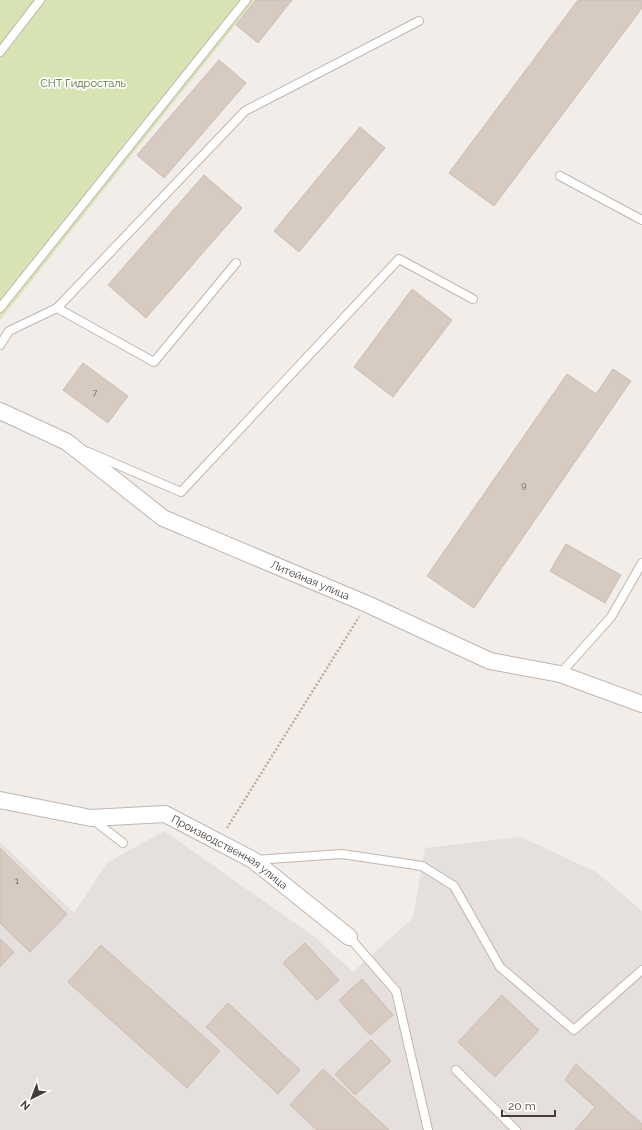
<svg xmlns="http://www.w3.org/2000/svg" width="642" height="1130" font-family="Raleway,sans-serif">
<rect width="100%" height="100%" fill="#f2ede8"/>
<polygon fill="#e5dfdd" points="164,831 316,938 353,972 413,918 425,848 521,837 596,872 642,911 642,1130 0,1130 0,842 74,913 107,863"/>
<polygon fill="#d8e3b4" points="0,0 255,0 0,320"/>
<g fill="#d6cac1" stroke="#cdbdb2">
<polygon points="256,0 292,0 258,43 236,25"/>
<polygon points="578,0 642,0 642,8 494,206 449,173"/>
<polygon points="219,60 246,83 164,178 137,155"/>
<polygon points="360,127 385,148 299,252 274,231"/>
<polygon points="204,175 242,208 146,318 108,285"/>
<polygon points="412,289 452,320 393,397 354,367"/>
<polygon points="83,363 128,396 108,423 63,390"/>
<polygon points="613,369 631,381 474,608 427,576 567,374 596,394"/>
<polygon points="566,544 621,575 605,603 550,571"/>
<polygon points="0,848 67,914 30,952 0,923"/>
<polygon points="0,939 14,952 0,967"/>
<polygon points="305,943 339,980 317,1000 283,963"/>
<polygon points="101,945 220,1051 187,1088 68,982"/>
<polygon points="362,979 393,1015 370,1035 339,1000"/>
<polygon points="502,995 539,1030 495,1077 458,1042"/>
<polygon points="228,1003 300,1070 278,1094 206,1027"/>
<polygon points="371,1040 391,1061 355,1095 335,1074"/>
<polygon points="576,1064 642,1124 642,1130 575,1130 595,1107 565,1080"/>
<polygon points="323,1069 389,1130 317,1130 290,1105"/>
</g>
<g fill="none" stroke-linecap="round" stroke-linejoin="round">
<defs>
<g id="lane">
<polyline points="0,52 40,0"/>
<polyline points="560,176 642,220"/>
<polyline points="0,308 246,0"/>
<polyline points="57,308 154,362 236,263"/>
<polyline points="0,345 9,331 57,308 245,111 419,21"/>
<polyline points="88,452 181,492 399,259 473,299"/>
<polyline points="560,674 611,617 642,563"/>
<polyline points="93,820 123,843"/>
<polyline points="254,860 342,854 422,866 454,886 500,967 574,1030 642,970"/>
<polyline points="349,937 396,991 428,1130"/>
<polyline points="456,1070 516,1130"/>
</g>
<g id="street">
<path id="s1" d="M0,411l67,31 96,76 204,86 123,57 70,13 82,30"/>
<path id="s2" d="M0,800l91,18 74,-4 88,46 96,77"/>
</g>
</defs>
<use href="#lane" stroke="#c0b6ae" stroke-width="10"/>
<use href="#street" stroke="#c0b6ae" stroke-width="18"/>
<polyline stroke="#beac9e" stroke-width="2.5" stroke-dasharray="2 2" stroke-linecap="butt" points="227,828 359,617"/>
<use href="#lane" stroke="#fff" stroke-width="8"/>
<use href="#street" stroke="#fff" stroke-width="16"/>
</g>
<g text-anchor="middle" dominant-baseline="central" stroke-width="3.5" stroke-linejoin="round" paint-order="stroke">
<g font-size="9" fill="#69605a">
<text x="95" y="393">7</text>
<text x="524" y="485">9</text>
<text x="17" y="881">1</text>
</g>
<g font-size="11" fill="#577230" stroke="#fff">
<text x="83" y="83">СНТ Гидросталь</text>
</g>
<g font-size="11" fill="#453d37" stroke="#fff">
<text stroke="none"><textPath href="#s1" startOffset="356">Литейная улица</textPath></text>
<text stroke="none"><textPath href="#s2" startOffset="242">Производственная улица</textPath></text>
</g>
</g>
<g transform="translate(32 1098) rotate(222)" stroke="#ffffff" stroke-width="3" paint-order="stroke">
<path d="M0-3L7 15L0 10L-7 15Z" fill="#453d37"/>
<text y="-6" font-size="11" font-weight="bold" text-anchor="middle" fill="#453d37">N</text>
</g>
<path d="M502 1110v6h53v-6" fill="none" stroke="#453d37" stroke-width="2"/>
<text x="508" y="1110" font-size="12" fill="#453d37" stroke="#ffffff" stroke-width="3" paint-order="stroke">20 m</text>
</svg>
